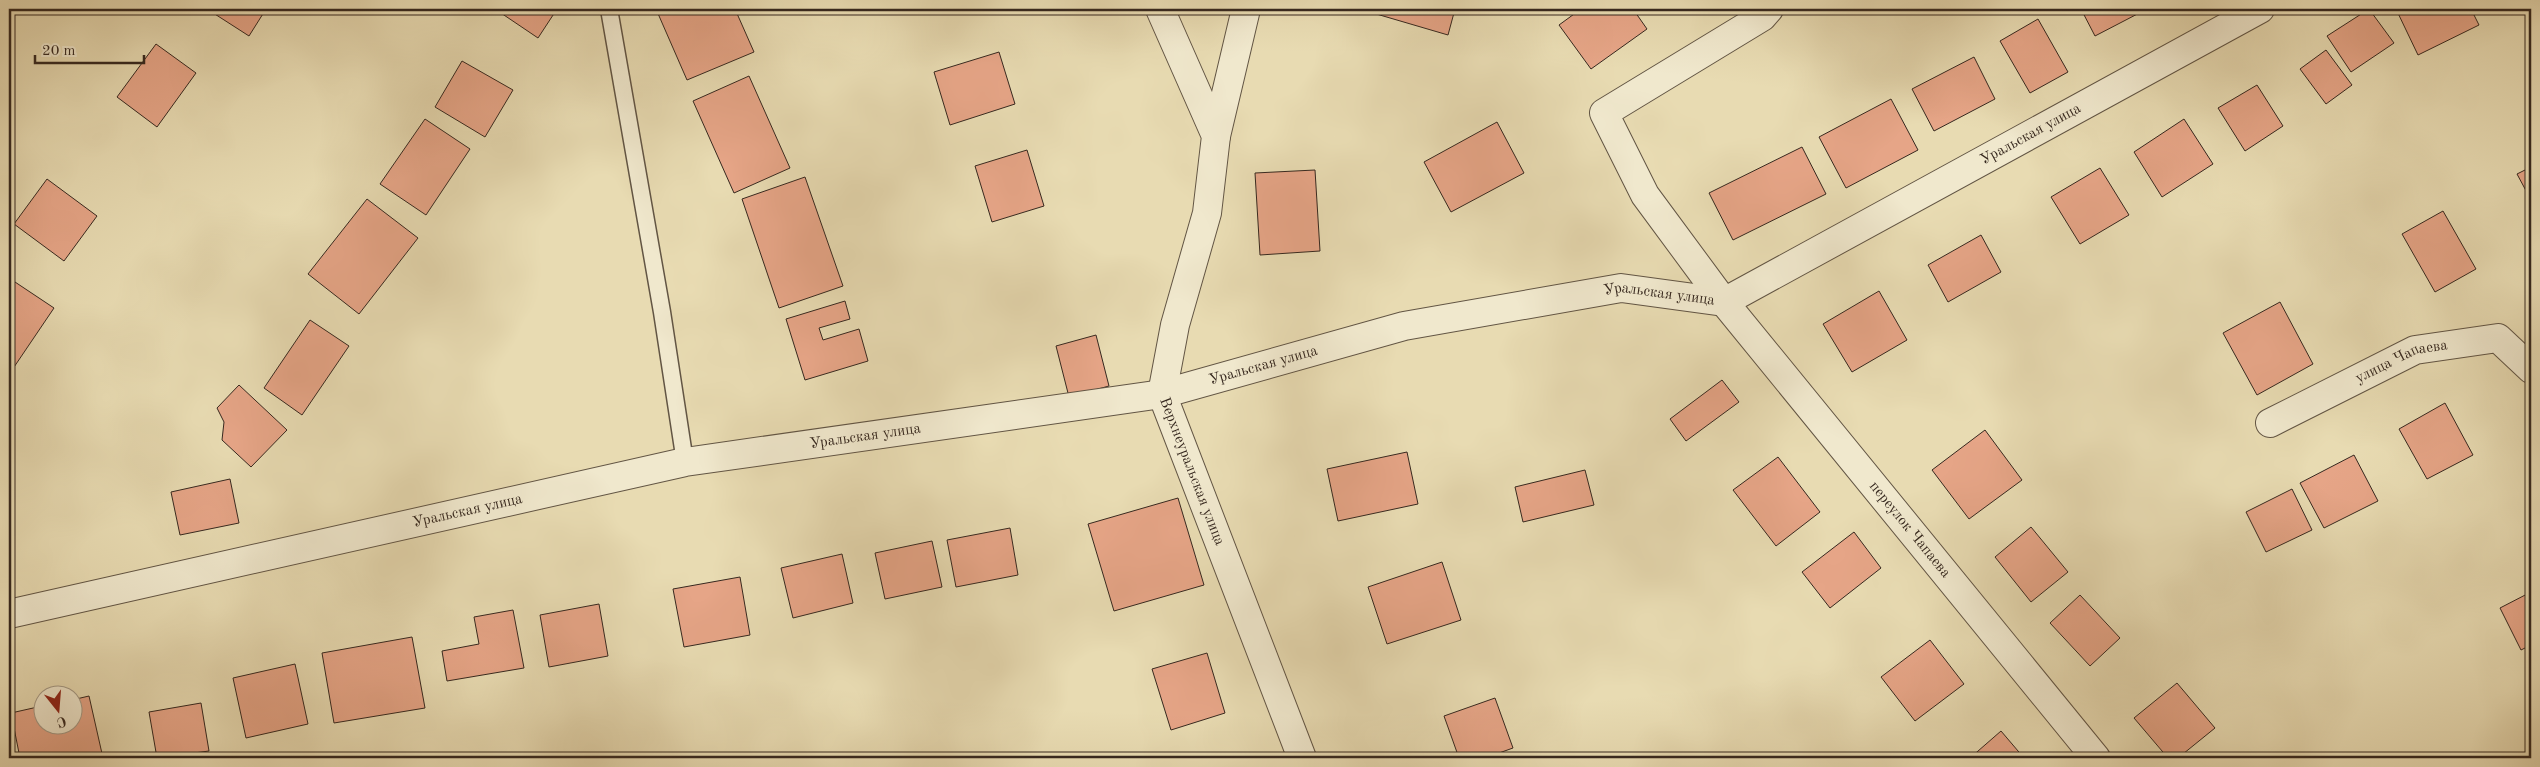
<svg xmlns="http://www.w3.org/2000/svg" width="2540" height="767" font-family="'Old Standard TT',serif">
<rect width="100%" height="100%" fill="#e8dbb2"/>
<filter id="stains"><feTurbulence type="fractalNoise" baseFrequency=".004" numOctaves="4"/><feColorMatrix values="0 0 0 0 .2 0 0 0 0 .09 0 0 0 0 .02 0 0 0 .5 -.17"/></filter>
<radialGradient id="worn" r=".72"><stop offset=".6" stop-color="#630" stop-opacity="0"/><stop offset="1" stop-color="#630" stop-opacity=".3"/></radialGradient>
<g fill="#e6a587" stroke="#36281f">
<polygon points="207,9 266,9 249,36"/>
<polygon points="495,9 557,9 538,38"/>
<polygon points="656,9 735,9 754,52 687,80"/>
<polygon points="1374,9 1455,9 1448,35 1373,13"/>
<polygon points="1581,9 1633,9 1647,29 1591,69 1559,25"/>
<polygon points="2081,9 2147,9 2095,36"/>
<polygon points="2369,9 2394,43 2351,72 2327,36"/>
<polygon points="2396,9 2471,9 2479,25 2418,55"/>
<polygon points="2038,19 2068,72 2030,93 2000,41"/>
<polygon points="156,44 196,73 157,127 117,97"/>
<polygon points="2326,50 2352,85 2326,104 2300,69"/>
<polygon points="999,52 1015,104 950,125 934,72"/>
<polygon points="1974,57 1995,99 1934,131 1912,89"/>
<polygon points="462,61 513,90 485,137 435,107"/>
<polygon points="749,76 790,168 734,193 693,101"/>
<polygon points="2257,85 2283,126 2245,151 2218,108"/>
<polygon points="1891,99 1918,150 1846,188 1819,137"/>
<polygon points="425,119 470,149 426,215 380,184"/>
<polygon points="2184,119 2213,164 2162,197 2134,152"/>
<polygon points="1497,122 1524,173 1451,212 1424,162"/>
<polygon points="1802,147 1826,194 1733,240 1709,193"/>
<polygon points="1027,150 1044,206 992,222 975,166"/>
<polygon points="2531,167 2531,200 2517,174"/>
<polygon points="2100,168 2129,215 2080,244 2051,197"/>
<polygon points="1315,170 1320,251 1260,255 1255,173"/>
<polygon points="805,177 843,286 779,308 742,199"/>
<polygon points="47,179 97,216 64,261 14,224"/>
<polygon points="367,199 418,238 359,314 308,274"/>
<polygon points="2443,211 2476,269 2435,292 2402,234"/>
<polygon points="1981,235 2001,272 1948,302 1928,265"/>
<polygon points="9,278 54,308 10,373 9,372"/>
<polygon points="1879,291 1907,340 1852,372 1823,324"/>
<polygon points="845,301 850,319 819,328 823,340 859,329 868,361 805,380 786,319"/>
<polygon points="2280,302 2313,364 2257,395 2223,333"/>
<polygon points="310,320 349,346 302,415 264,388"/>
<polygon points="1096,335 1109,386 1069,397 1056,346"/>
<polygon points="1722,380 1739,402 1686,441 1670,419"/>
<polygon points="239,385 287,430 251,467 222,440 224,422 217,408"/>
<polygon points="2445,403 2473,455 2427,479 2399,429"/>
<polygon points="1985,430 2022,480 1969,519 1932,470"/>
<polygon points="1407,452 1418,504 1338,521 1327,469"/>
<polygon points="2354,455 2378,501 2324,528 2300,483"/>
<polygon points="1778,457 1820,512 1776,546 1733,490"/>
<polygon points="1585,470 1594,505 1523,522 1515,487"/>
<polygon points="230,479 239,523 180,535 171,492"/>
<polygon points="2292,489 2312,530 2266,552 2246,512"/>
<polygon points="1178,498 1204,585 1114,611 1088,524"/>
<polygon points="2031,527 2068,572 2031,602 1995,557"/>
<polygon points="1010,528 1018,575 956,587 947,540"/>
<polygon points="1854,532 1881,568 1830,608 1802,572"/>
<polygon points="932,541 942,587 885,599 875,553"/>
<polygon points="842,554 853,603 793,618 781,568"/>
<polygon points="1442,562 1461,620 1387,644 1368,587"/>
<polygon points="740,577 750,635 684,647 673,589"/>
<polygon points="2531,592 2531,645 2521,650 2500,608"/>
<polygon points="2080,595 2120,638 2090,666 2050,623"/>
<polygon points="599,604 608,656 549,667 540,615"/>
<polygon points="513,610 524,668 447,681 442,651 479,644 474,617"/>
<polygon points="412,637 425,708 334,723 322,653"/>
<polygon points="1930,640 1964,684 1915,721 1881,677"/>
<polygon points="1207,653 1225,713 1171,730 1152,669"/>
<polygon points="295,664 308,724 246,738 233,678"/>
<polygon points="2177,683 2215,728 2178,758 2168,758 2134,718"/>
<polygon points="89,696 103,758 20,758 11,713 42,706 42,724 72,724 72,700"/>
<polygon points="1495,698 1513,748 1485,758 1459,758 1444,716"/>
<polygon points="201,703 209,751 157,758 149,712"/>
<polygon points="2001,731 2024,758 1970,758"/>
</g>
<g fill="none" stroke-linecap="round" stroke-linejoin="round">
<defs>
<polyline id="service" points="609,9 662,312 685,462"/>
<g id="minor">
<path id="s1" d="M1160,9l56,127 -9,77 -32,112 -13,69 140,364"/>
<path id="s2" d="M1769,9l-7,8 -158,96 41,82 79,107 372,456"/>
<polyline points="1216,136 1246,9"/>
<path id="s3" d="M2270,423l145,-73 83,-12 33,31"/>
<path id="s4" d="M9,614l676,-152 477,-68 242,-68 217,-38 103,14 536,-293"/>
</g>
</defs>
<use href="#service" stroke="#625544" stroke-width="19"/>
<use href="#minor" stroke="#625544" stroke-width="30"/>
<use href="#service" stroke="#f0e8cd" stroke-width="16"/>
<use href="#minor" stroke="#f0e8cd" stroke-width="28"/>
</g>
<g text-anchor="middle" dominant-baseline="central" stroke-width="5" stroke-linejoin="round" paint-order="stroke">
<g font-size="15" fill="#36281f" stroke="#f0e8cd">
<text stroke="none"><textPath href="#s4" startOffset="2100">Уральская улица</textPath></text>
<text stroke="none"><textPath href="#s4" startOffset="1685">Уральская улица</textPath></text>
<text stroke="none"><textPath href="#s3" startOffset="146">улица Чапаева</textPath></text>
<text stroke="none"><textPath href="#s4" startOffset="1280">Уральская улица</textPath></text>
<text stroke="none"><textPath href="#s4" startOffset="875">Уральская улица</textPath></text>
<text stroke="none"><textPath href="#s1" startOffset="486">Верхнеуральская улица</textPath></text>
<text stroke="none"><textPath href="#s4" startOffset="470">Уральская улица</textPath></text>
<text stroke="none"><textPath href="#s2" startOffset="714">переулок Чапаева</textPath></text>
</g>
</g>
<rect width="2540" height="767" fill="none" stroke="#e8dbb2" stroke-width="30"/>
<rect x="10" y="10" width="2520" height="747" fill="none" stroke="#36281f" stroke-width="2.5"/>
<rect x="15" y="15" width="2510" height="737" fill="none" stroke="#36281f"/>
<g transform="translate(58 710) rotate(163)"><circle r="24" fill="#f0e8cd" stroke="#a69b87"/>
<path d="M0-4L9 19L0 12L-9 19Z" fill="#8f2418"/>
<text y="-8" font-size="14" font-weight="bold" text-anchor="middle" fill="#36281f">С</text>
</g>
<path d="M35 55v8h109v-8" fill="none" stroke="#36281f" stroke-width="2.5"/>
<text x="42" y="55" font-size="15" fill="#36281f" stroke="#f0e8cd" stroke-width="4" paint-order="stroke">20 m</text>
<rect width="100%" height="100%" filter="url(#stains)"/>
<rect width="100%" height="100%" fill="url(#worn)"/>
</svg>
